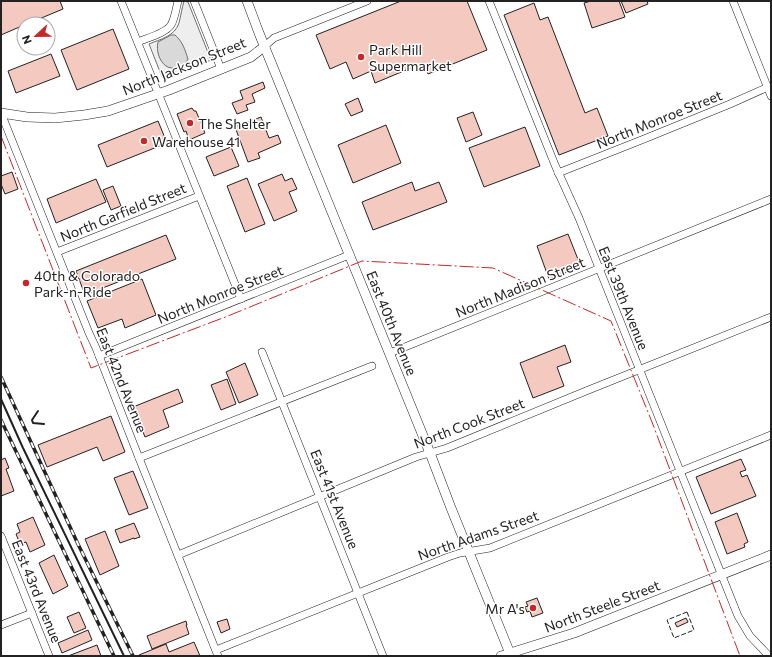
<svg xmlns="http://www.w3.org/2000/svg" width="772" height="657" font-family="Commissioner,sans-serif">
<rect width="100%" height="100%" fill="#fff"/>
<path fill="#eee" stroke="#6f6f6f" d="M184,1l4,1 23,58 -44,18h-3l-2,-1 -13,-33c12,-5 26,-8 30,-21 2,-8 3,-15 5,-22z"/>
<path fill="#d9d9d9" stroke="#6f6f6f" d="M171,35h4c8,7 10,15 13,24 -3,7 -15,12 -22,7 -7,-5 -10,-16 -8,-24z"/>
<g fill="#f3c9c0" stroke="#222">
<polygon points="1,1 60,1 63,9 27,24 24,24 24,25 1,35"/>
<polygon points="401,1 467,1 487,50 428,74 423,63 375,83 371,71 353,79 346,62 330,69 316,35"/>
<polygon points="591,1 619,1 625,17 592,28 584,3"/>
<polygon points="621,1 647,1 648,4 626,13"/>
<polygon points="534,3 540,20 548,17 585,113 597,108 608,136 559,155 504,15"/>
<polygon points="113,29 129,69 77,90 61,50"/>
<polygon points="51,54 60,76 16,93 8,71"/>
<polygon points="263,82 265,88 252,94 255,102 246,105 248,110 237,114 232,103 243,99 240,91"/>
<polygon points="358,98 363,111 351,116 345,104"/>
<polygon points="192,108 194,111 196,111 205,133 189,140 186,131 184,132 177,114"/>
<polygon points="473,112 482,135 466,142 457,118"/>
<polygon points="261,117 269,138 278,135 281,143 258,153 260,158 248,162 235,127"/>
<polygon points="158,121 167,143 107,167 98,145"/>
<polygon points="386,125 401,163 353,183 338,145"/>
<polygon points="525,127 540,166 484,187 469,148"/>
<polygon points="231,147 239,166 214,176 206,157"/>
<polygon points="12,172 18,189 5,194 1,184 1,176"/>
<polygon points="282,174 285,181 292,178 297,189 289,192 297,211 274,221 258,184"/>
<polygon points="247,178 265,224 245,232 227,186"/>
<polygon points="96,179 106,202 56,223 47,199"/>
<polygon points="412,182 415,191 439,182 447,202 373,230 362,202"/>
<polygon points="113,186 121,206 111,210 103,190"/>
<polygon points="568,234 581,267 549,279 537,246"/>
<polygon points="166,235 176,259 85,295 76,271"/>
<polygon points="142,279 156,315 125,328 122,319 98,328 87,301"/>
<polygon points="565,345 571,362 557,367 564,386 533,398 520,363"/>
<polygon points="245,363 258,395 239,403 226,372"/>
<polygon points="227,379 236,404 221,410 211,385"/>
<polygon points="178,389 183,402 163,410 169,427 145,437 133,407"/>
<polygon points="111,416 125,452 103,461 97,447 47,467 38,445"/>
<polygon points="5,458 9,468 6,469 14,491 1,496 1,460"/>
<polygon points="741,459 746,470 740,472 742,477 747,475 756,496 711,514 696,477"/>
<polygon points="133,471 148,508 129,515 114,478"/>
<polygon points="737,513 748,542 744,544 745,547 727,554 715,522"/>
<polygon points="33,517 45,545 30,552 26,542 20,544 16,534 20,532 17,524"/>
<polygon points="134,523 140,537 134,539 134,538 120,543 115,530"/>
<polygon points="105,531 119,566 100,575 85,539"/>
<polygon points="54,555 68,586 53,594 39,563"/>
<polygon points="537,598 543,613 532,617 530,611 527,612 525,607 528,606 526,602"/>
<polygon points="79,612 86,628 74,633 67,617"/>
<polygon points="686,618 688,622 677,627 675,623"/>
<polygon points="227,619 230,629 221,633 217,622"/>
<polygon points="186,621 187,625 186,625 189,634 152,649 147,636"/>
<polygon points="88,630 92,640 62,653 58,643"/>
<polygon points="194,642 200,656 140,656 139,655 166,644 169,652"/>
<polygon points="97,645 101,656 68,656"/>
</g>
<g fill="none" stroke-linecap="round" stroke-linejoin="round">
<defs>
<g id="street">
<polyline points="121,1 241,299"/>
<polyline points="194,1 221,69"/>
<polyline points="489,1 555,165 579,218 738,616 750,636 769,656"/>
<polyline points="733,1 771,96"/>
<path d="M138,42c9,-4 28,-9 33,-17 4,-7 5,-16 7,-24"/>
<polyline points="265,46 274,38 367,1"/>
<polyline points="1,113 89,333 96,348 139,458 218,656"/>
<polyline points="558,173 644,139 730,104 768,87"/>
<polyline points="57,252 199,196"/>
<polyline points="262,352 383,656"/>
<polyline points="390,353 771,199"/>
<polyline points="99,356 349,255"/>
<polyline points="139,458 372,366"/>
<polyline points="1,536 49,656"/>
<polyline points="178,555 416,457 447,448 586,391 771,317"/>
<polyline points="1,625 32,613"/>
<polyline points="216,650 448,557 460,553 490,548 771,435"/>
</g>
<g id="secondary">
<polyline points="247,1 259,33 430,453 451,508 511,656"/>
<polyline points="1,113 27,117 55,118 84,115 108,111 169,90 251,57 265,46"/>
<polyline points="501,656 574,633 771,555"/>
</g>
</defs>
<use href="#street" stroke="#222" stroke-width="8"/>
<use href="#secondary" stroke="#222" stroke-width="10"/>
<use href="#street" stroke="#fff" stroke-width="7"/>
<use href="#secondary" stroke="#fff" stroke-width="9"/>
<defs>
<g id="rail">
<polyline points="1,377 77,542 133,656"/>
<polyline points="1,420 114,656"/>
</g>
</defs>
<use href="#rail" stroke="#222" stroke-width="3.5"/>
<use href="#rail" stroke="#fff" stroke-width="2" stroke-dasharray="6" stroke-linecap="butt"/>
<polygon stroke="#222" stroke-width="1" stroke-dasharray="5 2" stroke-linecap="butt" points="687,612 694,630 674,638 667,620"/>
<g stroke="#222" stroke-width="2">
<polyline points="1,399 23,448 124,656"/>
<polyline points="38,411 32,420 33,423 44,424"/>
</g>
<polyline stroke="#c62828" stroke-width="1" stroke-dasharray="14 3 2 3" stroke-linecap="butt" points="1,136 91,368 228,316 362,261 493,268 611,321 652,422 740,656"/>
</g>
<g fill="#c62828" stroke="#fff" stroke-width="1.5">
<circle cx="361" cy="57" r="4"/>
<circle cx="190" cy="123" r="4"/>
<circle cx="144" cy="141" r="4"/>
<circle cx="26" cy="283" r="4"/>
<circle cx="533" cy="608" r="4"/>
</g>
<g text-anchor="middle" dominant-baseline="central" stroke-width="3" stroke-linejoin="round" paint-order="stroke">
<g font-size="14" fill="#222" stroke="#fff" text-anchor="start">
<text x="369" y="49">Park Hill<tspan x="369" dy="16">Supermarket</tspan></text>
<text x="198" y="123">The Shelter</text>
<text x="152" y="141">Warehouse 41</text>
<text x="34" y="275">40th &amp; Colorado<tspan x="34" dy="16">Park-n-Ride</tspan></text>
<text x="525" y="608" text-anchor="end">Mr A's</text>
</g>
<g font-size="14" fill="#222" stroke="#fff">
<text transform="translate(184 66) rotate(-22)">North Jackson Street</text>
<text transform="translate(659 119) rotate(-22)">North Monroe Street</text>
<text transform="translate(123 212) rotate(-22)">North Garfield Street</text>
<text transform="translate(520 287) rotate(-22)">North Madison Street</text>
<text transform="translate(220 294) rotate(-22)">North Monroe Street</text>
<text transform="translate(624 298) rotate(68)">East 39th Avenue</text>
<text transform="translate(392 323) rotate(68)">East 40th Avenue</text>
<text transform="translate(122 380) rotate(68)">East 42nd Avenue</text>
<text transform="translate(469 423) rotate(-21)">North Cook Street</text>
<text transform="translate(335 499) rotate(68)">East 41st Avenue</text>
<text transform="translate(478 535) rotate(-19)">North Adams Street</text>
<text transform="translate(37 591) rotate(68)">East 43rd Avenue</text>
<text transform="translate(602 606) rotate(-21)">North Steele Street</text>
</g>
</g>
<rect width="772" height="657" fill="none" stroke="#222222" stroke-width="4"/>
<g transform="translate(36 36) rotate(248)"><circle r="19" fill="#ffffff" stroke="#a7a7a7"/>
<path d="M0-3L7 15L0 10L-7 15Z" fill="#c62828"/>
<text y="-6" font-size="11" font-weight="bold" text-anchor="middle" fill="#222222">N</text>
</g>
</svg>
